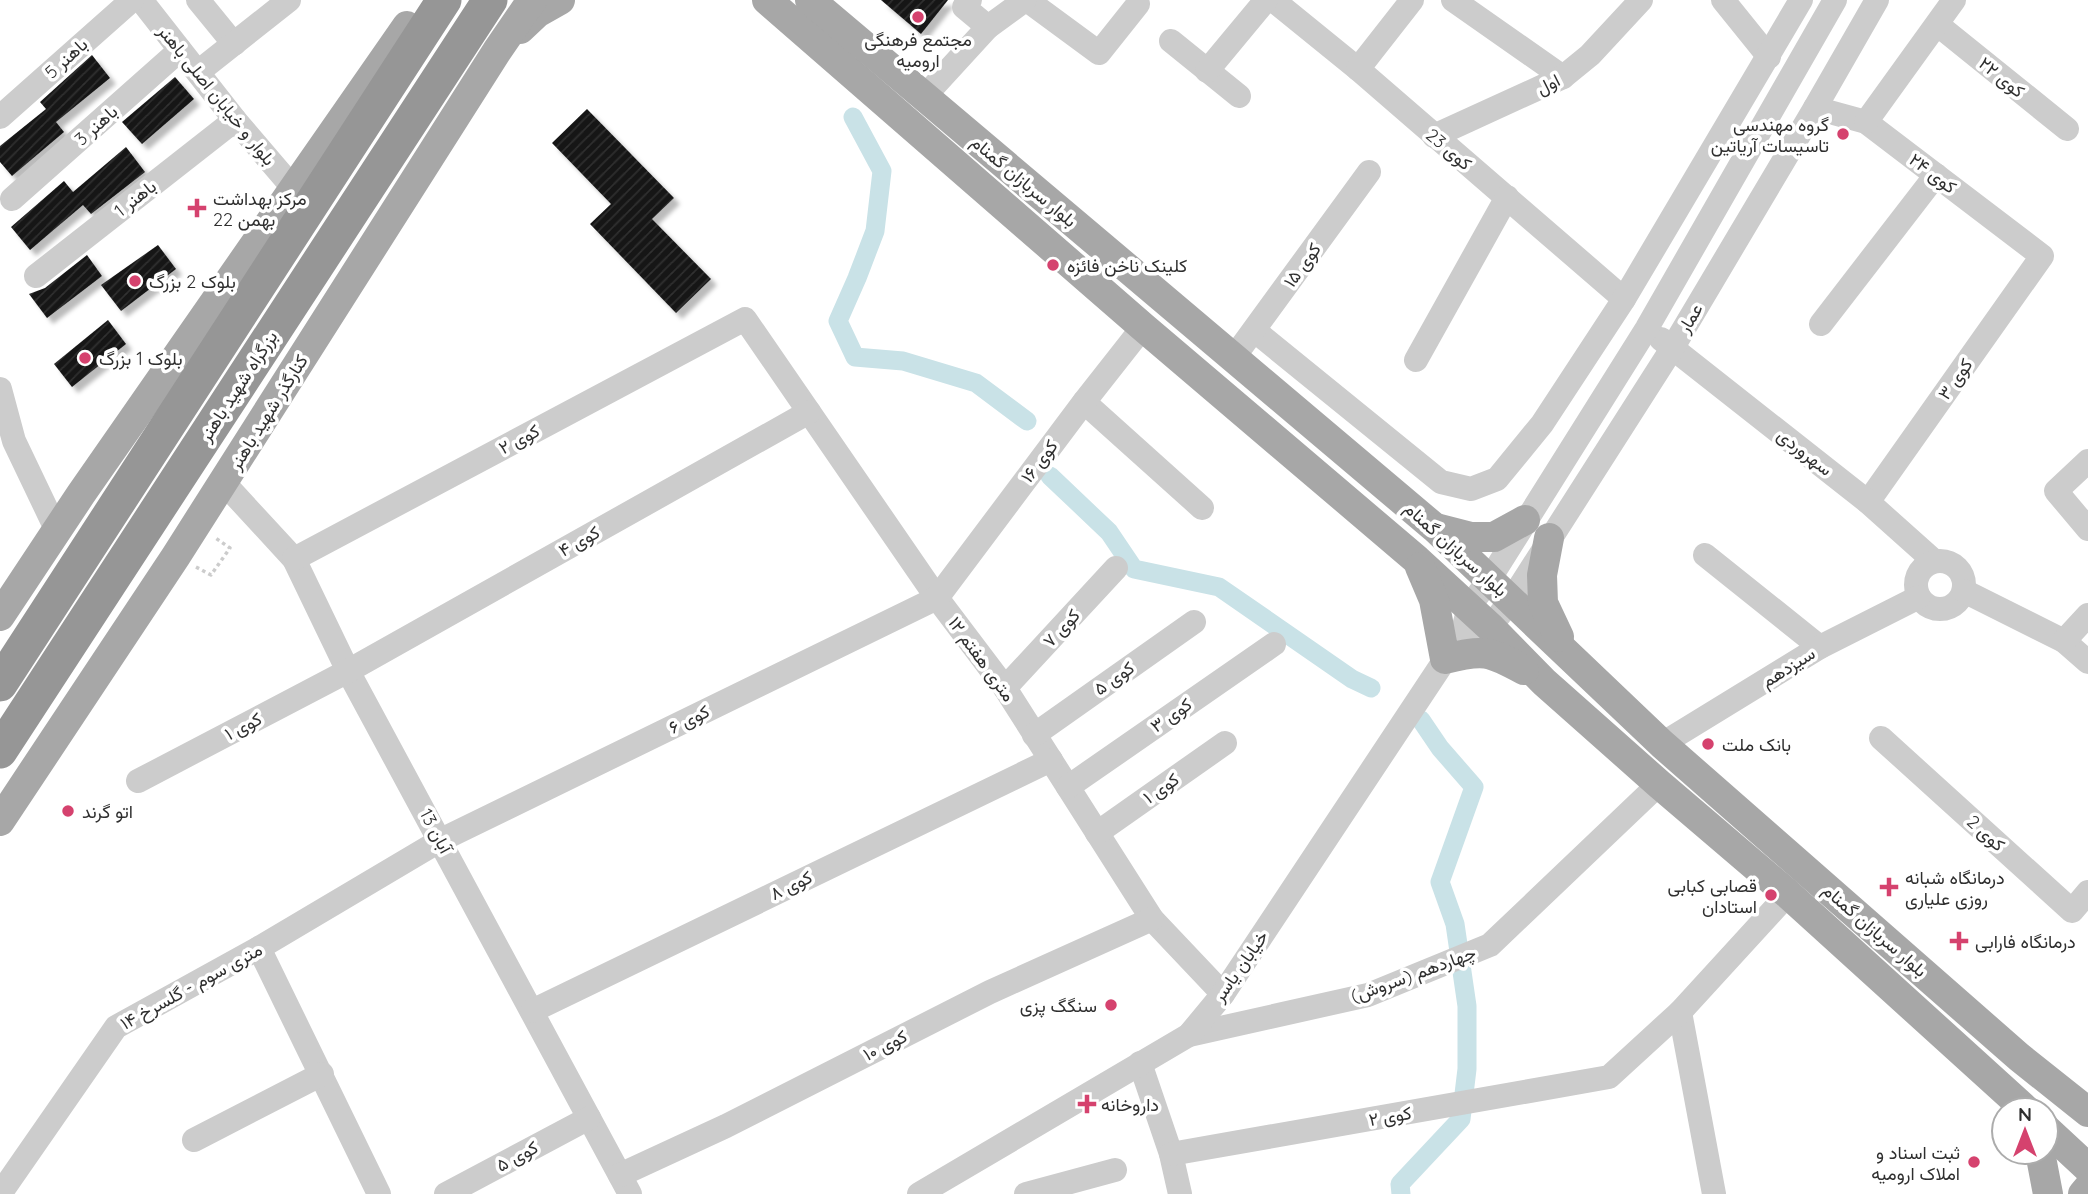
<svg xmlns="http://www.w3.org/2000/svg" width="2088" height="1194" font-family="Quicksand,Vazirmatn,sans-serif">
<defs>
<pattern id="building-hatch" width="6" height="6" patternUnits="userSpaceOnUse" patternTransform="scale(1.75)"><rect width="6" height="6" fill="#161616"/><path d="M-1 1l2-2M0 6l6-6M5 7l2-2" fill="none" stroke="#303030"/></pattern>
<filter id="shadow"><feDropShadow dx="6" dy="6" stdDeviation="2" flood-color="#0004"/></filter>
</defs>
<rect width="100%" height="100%" fill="#fff"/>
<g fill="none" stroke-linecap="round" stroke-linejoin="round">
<g stroke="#c9e2e7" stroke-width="19">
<polyline points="853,117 882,171 875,231 857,278 838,321 855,357 903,361 976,383 1027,421"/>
<polyline points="1050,476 1109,532 1134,569 1219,587 1352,679 1371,688"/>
<polyline points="1401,1194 1400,1184 1461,1119 1467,1069 1467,1006 1455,924 1440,882 1474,787 1440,748 1421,720"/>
</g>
</g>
<g fill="url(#building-hatch)" filter="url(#shadow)">
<polygon points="881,0 948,0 921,34"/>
<polygon points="92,55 110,78 56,122 64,132 12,176 0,162 0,146 46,109 40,102"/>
<polygon points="175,77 194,99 142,144 122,122"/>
<polygon points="587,109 674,198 652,219 711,279 676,313 590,224 611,204 552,143"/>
<polygon points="126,147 145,172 91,214 83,205 30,250 11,227 64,181 73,192"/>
<polygon points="158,245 176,269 121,311 101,285"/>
<polygon points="87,255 102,276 47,318 29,294 45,288"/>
<polygon points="108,320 126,344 72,387 54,364"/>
</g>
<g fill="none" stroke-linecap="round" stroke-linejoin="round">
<polyline stroke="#ccc" stroke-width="3.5" stroke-dasharray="3.5 3.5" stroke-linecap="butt" points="196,567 211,575 230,548 214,537"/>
<g stroke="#ccc" stroke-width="24">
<polyline points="141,0 235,120 294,189"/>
<polyline points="198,0 234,44"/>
<polyline points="1027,0 1099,53 1138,4"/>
<polyline points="1273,0 1358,69 1624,299"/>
<polyline points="1453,0 1563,77"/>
<polyline points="1723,0 1769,57"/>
<polyline points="1938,25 2067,129"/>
<polyline points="988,27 1025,0"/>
<polyline points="1171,41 1239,96"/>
<polyline points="1358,69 1412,0"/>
<polyline points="1207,71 1266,0"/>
<polyline points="198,72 289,0"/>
<polyline points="923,98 988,27 964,7 970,0"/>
<polyline points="1815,108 1866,122 2042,256 1868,502"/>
<polyline points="0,117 132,0"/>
<polyline points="1866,122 1954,0"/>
<polyline points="1434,136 1563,77 1590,55 1641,0"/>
<polyline points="12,199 180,50"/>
<polyline points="36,276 235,120"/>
<polyline points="1821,324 1936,175"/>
<polyline points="1255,331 1441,482 1471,489 1497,479 1542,424 1624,299 1801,0"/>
<polyline points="1661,339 1868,502 1934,561"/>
<polyline points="1234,357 1369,172"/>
<polyline points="1416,360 1507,197"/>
<polyline points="0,389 14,441 57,531"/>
<polyline points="1084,402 1202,508"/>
<polyline points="2088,461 2056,491 2088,529"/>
<polyline points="223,482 294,559 348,671 630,1194"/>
<polyline points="1705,555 1820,647"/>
<polyline points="294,559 745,319 937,598 1005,688 1152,919 1223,994"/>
<circle cx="1940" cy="585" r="24"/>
<polyline points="1964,591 2064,641 2088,662"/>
<polyline points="1473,631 1490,627 1512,599 1673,347 1815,108 1877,0"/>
<polyline points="2064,641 2088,615"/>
<polyline points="1005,688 1116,568"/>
<polyline points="1034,735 1194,622"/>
<polyline points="1881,738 2072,911 2088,892"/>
<polyline points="1662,744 1820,647 1919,597"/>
<polyline points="138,781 348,671 809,412"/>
<polyline points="1068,787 1274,644"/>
<polyline points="1097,833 1225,743"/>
<polyline points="259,948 379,1194"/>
<polyline points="532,1011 1051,760"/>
<polyline points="1680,1012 1714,1194"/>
<polyline points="1189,1035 1368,995 1490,945 1659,784"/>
<polyline points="1140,1063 1171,1154 1180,1194"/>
<polyline points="194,1140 322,1074"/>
<polyline points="1171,1154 1609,1077 1680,1012 1788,894"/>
<polyline points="620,1175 726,1126 990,992 1152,919"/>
<polyline points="0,1194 116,1027 259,948 441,840 937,598 1084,402 1143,327"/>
<polyline points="446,1194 589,1118"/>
<polyline points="919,1194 1189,1035 1223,994 1462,634 1469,607 1489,580 1647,328 1835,0"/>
<polyline points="1026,1194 1115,1170"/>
</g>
<g stroke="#a7a7a7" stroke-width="30">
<polyline points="767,0 1143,327 1417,560 1490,627 1544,682 1659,784 1788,894 2026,1110"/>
<polyline points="810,0 1435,528 1662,744 2019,1057 2088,1112"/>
<polyline points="520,29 537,13 560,0"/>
<polyline points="1436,528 1471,537 1494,537 1525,520"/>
<polyline points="1549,538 1542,575 1543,603 1559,637"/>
<path d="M1420,567l14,33 11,59c39,-10 44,-8 79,11"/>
<polyline points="0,616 81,494 407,26"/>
<polyline points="0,821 176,556 497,51 532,0"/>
<polyline points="2046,1129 2088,1168"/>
<polyline points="2040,1152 2048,1194"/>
<polyline points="2083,1194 2088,1188"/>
</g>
<g stroke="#969696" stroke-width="35">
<polyline points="0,684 444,0"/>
<polyline points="0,751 490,0"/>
</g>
</g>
<g fill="#d5426e" stroke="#fff" stroke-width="2.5">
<circle cx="918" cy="17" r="7"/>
<circle cx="1843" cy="134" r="7"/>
<path d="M193.5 197.5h7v7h7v7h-7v7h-7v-7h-7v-7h7z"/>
<circle cx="1053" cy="265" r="7"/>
<circle cx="135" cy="281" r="7"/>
<circle cx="85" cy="358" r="7"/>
<circle cx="1708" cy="744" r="7"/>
<circle cx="68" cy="811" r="7"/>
<path d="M1885.5 876.5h7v7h7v7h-7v7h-7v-7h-7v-7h7z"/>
<circle cx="1771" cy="895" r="7"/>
<path d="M1955.5 930.5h7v7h7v7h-7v7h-7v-7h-7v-7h7z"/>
<circle cx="1111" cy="1005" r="7"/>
<path d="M1083.5 1093.5h7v7h7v7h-7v7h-7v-7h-7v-7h7z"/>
<circle cx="1974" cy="1162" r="7"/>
</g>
<g text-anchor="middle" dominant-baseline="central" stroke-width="7" stroke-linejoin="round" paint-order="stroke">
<g font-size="18" fill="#2f2f2f" stroke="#fff" text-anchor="start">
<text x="918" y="39" text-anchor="middle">مجتمع فرهنگی<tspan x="918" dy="21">ارومیه</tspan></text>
<text x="1829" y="124" text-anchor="end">گروه مهندسی<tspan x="1829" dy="21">تاسیسات آریاتین</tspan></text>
<text x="213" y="198">مرکز بهداشت<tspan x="213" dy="21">22 بهمن</tspan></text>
<text x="1067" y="265">کلینک ناخن فائزه</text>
<text x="149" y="281">بلوک 2 بزرگ</text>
<text x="99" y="358">بلوک 1 بزرگ</text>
<text x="1722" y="744">بانک ملت</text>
<text x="82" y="811">اتو گرند</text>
<text x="1905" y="877">درمانگاه شبانه<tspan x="1905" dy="21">روزی علیاری</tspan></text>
<text x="1757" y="885" text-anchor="end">قصابی کبابی<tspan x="1757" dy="21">استادان</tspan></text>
<text x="1975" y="941">درمانگاه فارابی</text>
<text x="1097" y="1005" text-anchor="end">سنگگ پزی</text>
<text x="1101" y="1104">داروخانه</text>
<text x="1960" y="1152" text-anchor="end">ثبت اسناد و<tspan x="1960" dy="21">املاک ارومیه</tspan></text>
</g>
<g font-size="18" fill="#2f2f2f" stroke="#fff">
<text transform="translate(66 58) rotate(-42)">باهنر 5</text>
<text transform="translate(2002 77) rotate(39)">کوی ۲۲</text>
<text transform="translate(1548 84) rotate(-27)">اول</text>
<text transform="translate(217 95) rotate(51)">بلوار و خیابان اصلی باهنر</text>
<text transform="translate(96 125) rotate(-42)">باهنر 3</text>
<text transform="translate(1449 149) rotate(40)">کوی 23</text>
<text transform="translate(1933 173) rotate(37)">کوی ۲۴</text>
<text transform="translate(1024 181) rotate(40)">بلوار سربازان گمنام</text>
<text transform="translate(135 198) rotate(-38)">باهنر 1</text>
<text transform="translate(1302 265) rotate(-54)">کوی ۱۵</text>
<text transform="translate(1690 318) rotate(-59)">عمار</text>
<text transform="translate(1955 379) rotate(-55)">کوی ۳</text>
<text transform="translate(238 386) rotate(-57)">بزرگراه شهید باهنر</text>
<text transform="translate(268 412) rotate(-58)">کنارگذر شهید باهنر</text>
<text transform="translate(519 439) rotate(-28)">کوی ۲</text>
<text transform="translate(1805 452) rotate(38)">سهروردی</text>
<text transform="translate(1039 461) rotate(-53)">کوی ۱۶</text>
<text transform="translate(579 541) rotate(-29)">کوی ۴</text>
<text transform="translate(1456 549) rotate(42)">بلوار سربازان گمنام</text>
<text transform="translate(1061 628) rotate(-47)">کوی ۷</text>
<text transform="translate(982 659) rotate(54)">۱۲ متری هفتم</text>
<text transform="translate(1788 667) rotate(-32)">سیزدهم</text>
<text transform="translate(1114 678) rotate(-35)">کوی ۵</text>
<text transform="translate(1171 715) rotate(-35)">کوی ۳</text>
<text transform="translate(689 719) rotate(-26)">کوی ۶</text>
<text transform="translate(243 726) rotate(-28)">کوی ۱</text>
<text transform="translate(1161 788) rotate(-35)">کوی ۱</text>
<text transform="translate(436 831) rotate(62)">13 آبان</text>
<text transform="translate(1986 833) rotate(42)">کوی 2</text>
<text transform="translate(791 885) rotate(-26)">کوی ۸</text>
<text transform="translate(1875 930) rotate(41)">بلوار سربازان گمنام</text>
<text transform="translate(1240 966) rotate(-55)">خیابان یاسر</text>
<text transform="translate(1413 974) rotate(-20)">چهاردهم (سروش)</text>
<text transform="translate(191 986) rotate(-29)">۱۴ متری سوم - گلسرخ</text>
<text transform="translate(885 1045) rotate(-27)">کوی ۱۰</text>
<text transform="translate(1390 1116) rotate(-10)">کوی ۲</text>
<text transform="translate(517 1156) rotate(-28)">کوی ۵</text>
</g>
</g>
<g transform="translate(2025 1131)"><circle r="33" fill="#ffffff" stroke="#acacac" stroke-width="2"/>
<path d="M0-5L12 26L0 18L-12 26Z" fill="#d5426e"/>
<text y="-10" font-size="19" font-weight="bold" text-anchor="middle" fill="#2f2f2f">N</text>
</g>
</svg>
